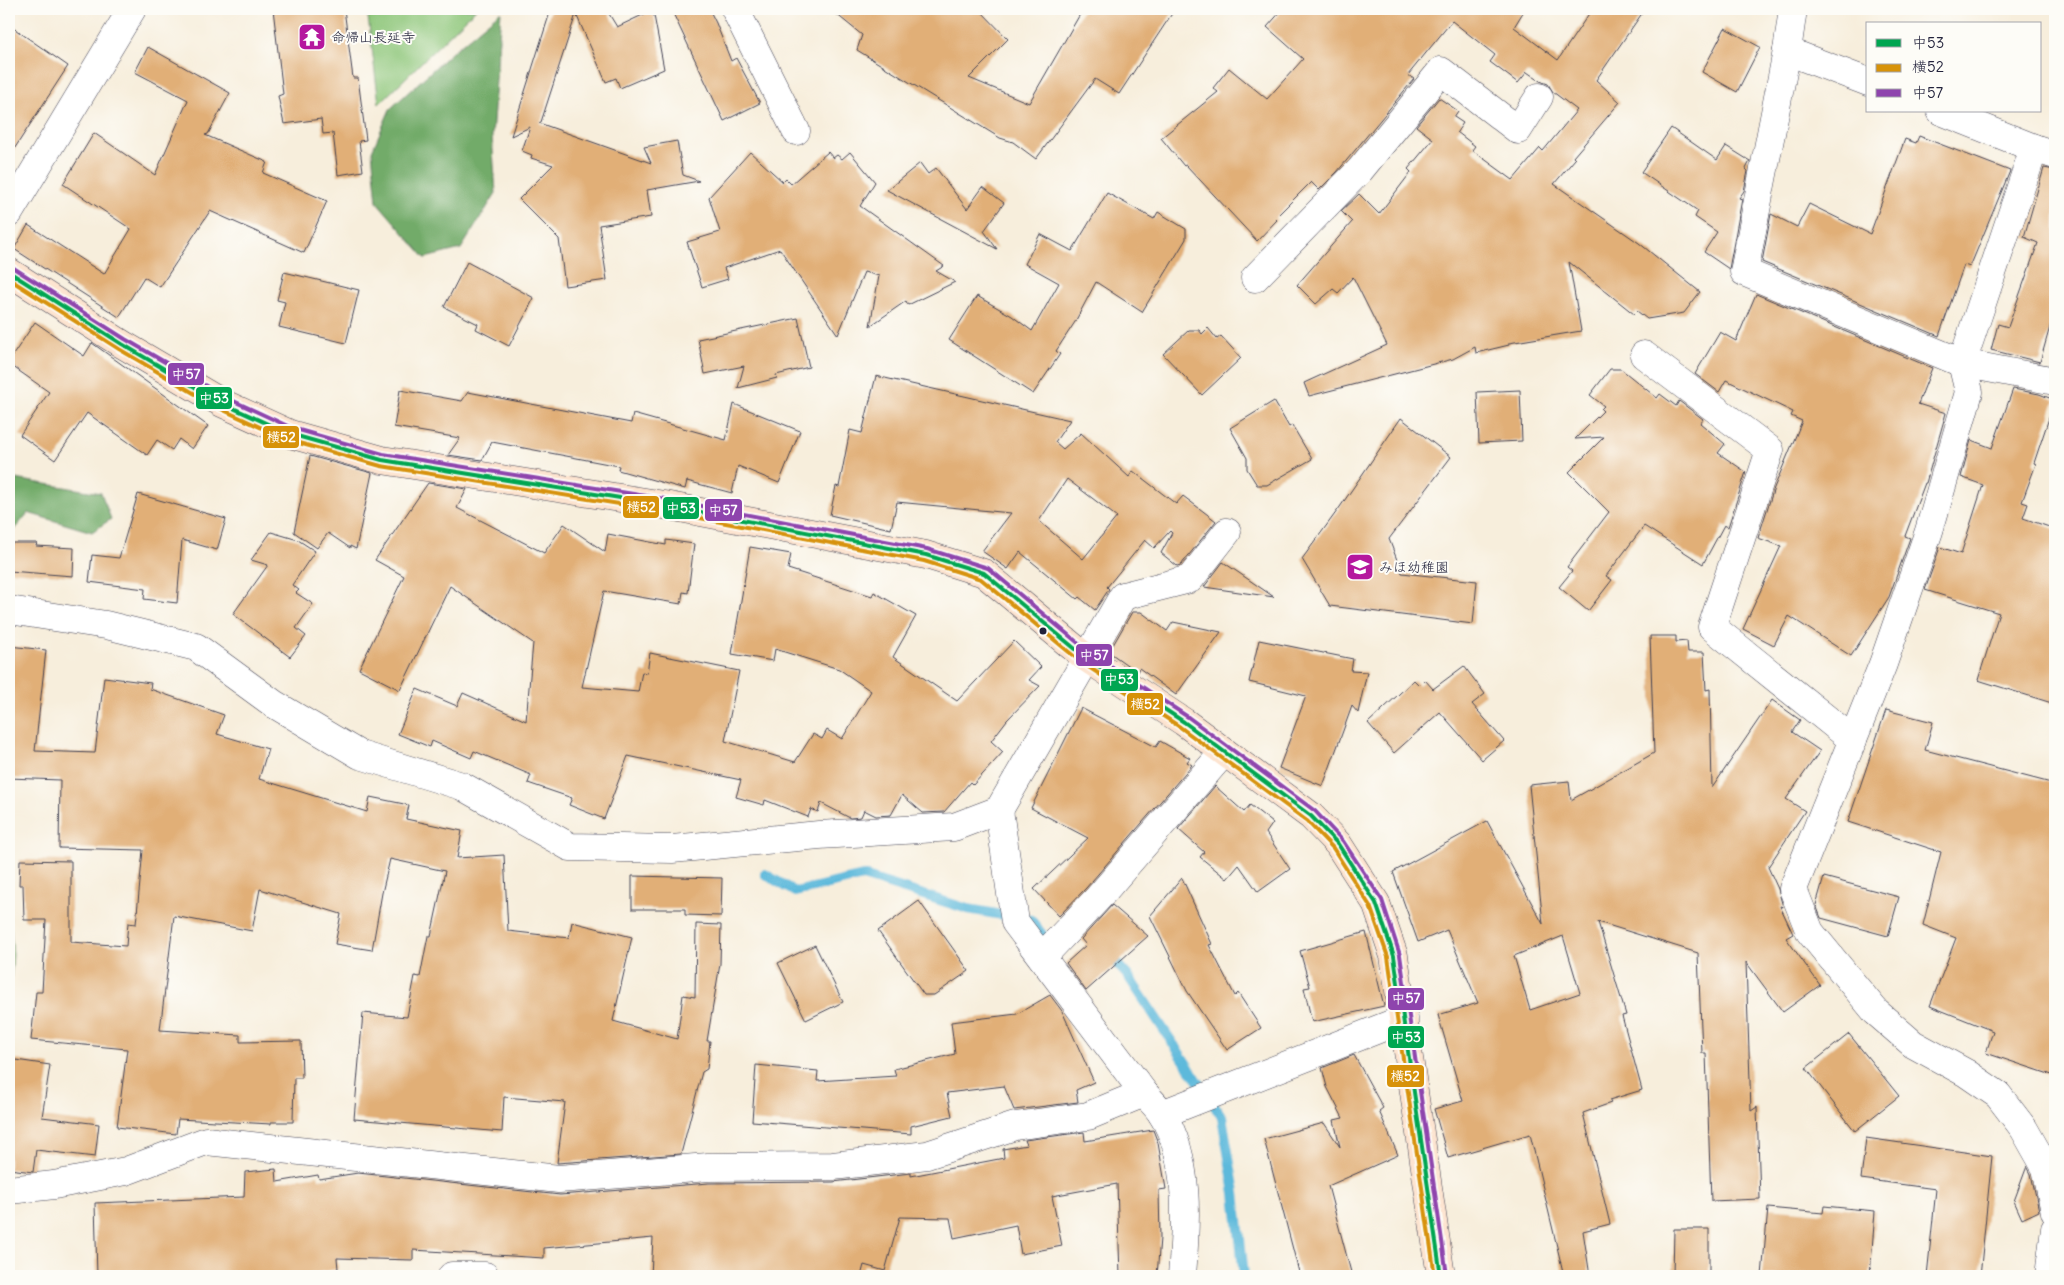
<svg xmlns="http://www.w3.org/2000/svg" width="2064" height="1285" font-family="Delius,'Klee One',sans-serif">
<rect width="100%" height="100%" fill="#fdfcf7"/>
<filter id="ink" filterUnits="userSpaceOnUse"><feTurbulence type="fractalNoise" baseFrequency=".02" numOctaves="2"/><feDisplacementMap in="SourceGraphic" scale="10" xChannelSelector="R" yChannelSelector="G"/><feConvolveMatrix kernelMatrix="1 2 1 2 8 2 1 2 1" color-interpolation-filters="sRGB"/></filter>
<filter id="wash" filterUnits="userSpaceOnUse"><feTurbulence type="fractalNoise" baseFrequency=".0096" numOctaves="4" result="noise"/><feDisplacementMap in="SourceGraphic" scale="20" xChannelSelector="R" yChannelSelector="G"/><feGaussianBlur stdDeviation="1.12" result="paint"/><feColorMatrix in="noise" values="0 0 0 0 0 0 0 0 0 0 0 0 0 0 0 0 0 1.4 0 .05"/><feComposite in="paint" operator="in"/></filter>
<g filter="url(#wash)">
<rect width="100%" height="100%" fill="#f7eedc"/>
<g fill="#8dc679" stroke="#58745a">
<polygon points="367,9 476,9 379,104"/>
<polygon points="9,911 13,954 9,1005"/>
</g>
<g fill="#72ab69" stroke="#4a6652">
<polygon points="501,11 492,136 496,193 461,249 425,258 377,202 372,151 390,109 452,52"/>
<polygon points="9,478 101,493 111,519 92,532 28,513 9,536"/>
</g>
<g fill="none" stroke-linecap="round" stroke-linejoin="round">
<g stroke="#5db9db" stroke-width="10">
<polyline points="765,874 795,892 863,876 968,909 1031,920 1051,946"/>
<polyline points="1108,954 1128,976 1222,1117 1235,1193 1244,1276"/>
</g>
</g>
<g id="blocks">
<g fill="#e1af77" fill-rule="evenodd">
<polygon points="273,9 344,9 353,78 358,78 366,140 359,141 363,171 338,175 333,133 323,134 321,119 284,124 278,96 283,94"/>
<polygon points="551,9 606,9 617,27 653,10 664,69 620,88 616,78 606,82 576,14 541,122 539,123 651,163 644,147 677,141 683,175 699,181 647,190 651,217 599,225 607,280 565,286 559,239 519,199 553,165 531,158 532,155 522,151 530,127 511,136"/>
<polygon points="671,9 709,9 716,23 731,61 736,58 760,103 724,121"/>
<polygon points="830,9 979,9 1008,39 969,78 1029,103 1083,9 1175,9 1119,94 1095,79 1036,159 1013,142 1000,138 857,50 862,35"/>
<polygon points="1283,9 1525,9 1514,27 1558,60 1592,9 1645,9 1596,80 1620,102 1573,157 1575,159 1554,184 1639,243 1700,292 1684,313 1647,319 1637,311 1634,314 1569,262 1581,331 1509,343 1509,345 1476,353 1475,347 1453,359 1309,396 1304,383 1387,345 1353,277 1338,293 1333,289 1316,304 1297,285 1352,222 1341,211 1359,194 1379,214 1411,172 1408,169 1433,139 1416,126 1439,98 1458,111 1454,117 1463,123 1457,132 1475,146 1472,150 1513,180 1540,148 1543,151 1577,110 1553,92 1548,84 1540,81 1527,72 1518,83 1490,62 1495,55 1452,21 1408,75 1414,79 1337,172 1319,190 1311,182 1275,218 1277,220 1257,241 1186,165 1184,166 1161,138 1218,92 1213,88 1229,68 1267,99 1303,59 1267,27"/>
<polygon points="9,25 68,66 9,157"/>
<polygon points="1725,28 1760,47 1737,92 1702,72"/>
<polygon points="148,47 230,93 208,134 205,135 267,162 263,173 327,201 304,253 210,211 160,287 144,277 119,317 14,249 28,225 104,274 131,229 63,184 94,133 155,175 188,100 135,72"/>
<polygon points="1671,128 1717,160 1726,146 1750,161 1746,169 1748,171 1744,191 1739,198 1742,199 1729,269 1704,252 1717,232 1695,217 1698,211 1641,172"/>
<polygon points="1919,136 2010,171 1970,267 1964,265 1939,336 1762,262 1771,214 1797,227 1809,204 1870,234 1905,139 1916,143"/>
<polygon points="750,152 783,182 786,179 791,184 828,152 833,158 837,155 842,159 850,152 875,182 860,206 944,266 936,271 955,282 908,305 906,301 870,326 879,276 864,272 838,335 780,249 724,268 728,279 702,287 687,242 720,232 709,197"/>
<polygon points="920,163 928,174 936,168 967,209 983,187 1004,203 984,231 997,249 887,190"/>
<polygon points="2044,168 2055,170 2055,309 2040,362 1991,350 1998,324 2008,327 2038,243 2024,237"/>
<polygon points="1107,193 1154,219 1158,212 1186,229 1186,239 1142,312 1096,282 1075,322 1056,351 1060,354 1033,394 949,340 977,296 1012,316 1032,331 1059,283 1025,264 1040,234 1072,251"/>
<polygon points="467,262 534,298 509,346 476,329 478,324 444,307"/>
<polygon points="284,272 359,290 346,343 279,327 285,302 277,300"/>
<polygon points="1756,294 1932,368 1918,404 1946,413 1926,483 1925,483 1905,536 1910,538 1889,597 1851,656 1789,616 1774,645 1743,629 1781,546 1758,538 1774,488 1802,421 1791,416 1793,412 1726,380 1719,392 1695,374 1720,332 1736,341"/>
<polygon points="798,318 809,367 776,375 777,378 738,388 744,366 705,374 698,339"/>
<polygon points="35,322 84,356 92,343 208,426 192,449 179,439 172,450 157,440 147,455 87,413 55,460 20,435 49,392 9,364 9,361"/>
<polygon points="1208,328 1217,339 1221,336 1241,358 1202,395 1163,354 1189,330 1199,330 1202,334"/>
<polygon points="1610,369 1621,369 1657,398 1660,394 1676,406 1679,401 1703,419 1700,423 1725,444 1718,453 1746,472 1728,527 1724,525 1703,564 1644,526 1606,576 1612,580 1588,611 1559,587 1572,571 1567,567 1609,512 1569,472 1604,437 1575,439 1603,411 1601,409 1604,406 1590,395"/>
<path d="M876,376l194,44 -15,22 8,7 18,-16 48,44 4,-6 43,33 7,-8 33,25 -35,44 -4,1 -16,-13 11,-20 -2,-2 -16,17 -9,-8 -38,47 2,2 -14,21 -16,-13 -2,2 -57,-47 -12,17 -26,-18 29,-38 -114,-11 -6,27 -61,-14 6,-29 3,1 11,-57 12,3zM1067,479l50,38 -34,42 -44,-38z"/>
<polygon points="2013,389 2039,394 2055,400 2034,463 2036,464 2022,502 2028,504 2023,518 2055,529 2055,704 1978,680 1999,613 1925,590 1940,547 1961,554 1983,485 1961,477 1971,440 1992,448"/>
<polygon points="400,390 462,401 468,392 631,423 633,414 726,440 734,404 800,431 779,483 738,466 732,493 687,481 685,489 618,470 619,466 492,442 482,460 448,455 460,438 394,427"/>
<polygon points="1520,390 1522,441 1479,443 1477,392"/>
<polygon points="1274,401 1289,427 1292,425 1312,459 1267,485 1257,485 1247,469 1247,458 1230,428"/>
<polygon points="1401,418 1451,457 1389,539 1402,573 1477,581 1473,624 1330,606 1302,559 1340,507"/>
<polygon points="310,456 372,473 356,549 350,546 350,548 328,533 317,548 294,532"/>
<polygon points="428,483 467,489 457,508 544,553 564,524 605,552 608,534 666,545 666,540 694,544 688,593 683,592 681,604 604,591 582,687 638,692 642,672 647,673 650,653 739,671 725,741 795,762 813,734 822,739 827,730 842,739 871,691 839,669 775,649 773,661 732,654 750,547 791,554 788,569 872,596 874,592 916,616 893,657 957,701 1014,641 1041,667 1029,680 1040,686 1007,720 991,741 1003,752 973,785 970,782 944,812 923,813 902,795 891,815 876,816 864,810 861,817 850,818 821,803 818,812 811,809 808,817 765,800 764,805 736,797 741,780 628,756 604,819 569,805 572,798 528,783 531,775 474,751 471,758 432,741 430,747 398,734 417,689 457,706 463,693 526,721 533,643 450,586 400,690 359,669 404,576 375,560"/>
<polygon points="138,494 226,519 217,550 182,540 177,603 144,599 145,589 89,582 92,555 119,558"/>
<polygon points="271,532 298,540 315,551 292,585 299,590 296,593 313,604 296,628 306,636 290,657 233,614 268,565 251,560"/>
<polygon points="9,543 37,543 36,546 74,548 73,576 9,571"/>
<polygon points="1223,562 1274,597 1204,587"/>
<polygon points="1132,612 1141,612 1167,631 1173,622 1221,632 1176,695 1139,668 1137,672 1109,652"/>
<path d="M1650,636h26v6l11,-1 1,11h16l2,38 4,-1 2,99 60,-88 28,20 -8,12 28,19 -34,48 19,12 -37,56 10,22 5,18 -3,-1 13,28 -7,4 34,47 -37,27 -37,-50 5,149 6,-4 3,92 -49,2 -5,-148h-4l-4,-100 -100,-31 28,93 -4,1 20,74 -33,10 2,3 -28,10 27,111 -27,7 7,45h-26l-34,-142 -82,24 -14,-49 29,-8 -25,-86 40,-12 -31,-73 -29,12 -25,-70 94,-51 56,103 -14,-139 40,-4 2,19 83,-47zM1563,936l17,57 -50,17 -16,-54z"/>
<polygon points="1259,640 1353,659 1351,671 1367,672 1358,713 1352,706 1323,786 1279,768 1306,696 1249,682"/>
<polygon points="9,646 46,650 35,751 95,753 104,677 151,683 150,689 224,715 217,734 268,749 259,779 367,812 370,797 409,805 406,819 462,831 457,858 504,855 508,931 569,938 572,922 632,937 613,1021 677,1039 683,995 695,997 696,924 721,925 720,964 707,1041 710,1041 707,1069 702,1072 681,1154 557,1163 565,1102 504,1097 502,1132 354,1119 363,1013 407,1017 415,976 420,977 428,936 431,936 445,871 390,859 382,893 372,950 335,944 341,914 260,889 252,931 174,916 160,1030 240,1035 240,1042 301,1041 302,1078 294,1078 293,1122 271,1122 271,1124 178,1119 176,1134 117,1127 127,1049 31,1040 36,992 42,992 46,920 24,920 23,885 19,885 20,860 71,861 71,942 126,946 128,923 136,924 143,850 59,848 60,780 9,778"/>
<polygon points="1464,666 1485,694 1472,704 1504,741 1482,760 1440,712 1394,753 1368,723 1414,680 1419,685 1425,680 1433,689"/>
<polygon points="1081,708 1156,747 1160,741 1190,758 1187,762 1192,765 1086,888 1059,916 1034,889 1088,838 1031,808"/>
<polygon points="1886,710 1933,722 1925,750 2055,784 2055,1076 1986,1053 1993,1031 1930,1006 1956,938 1923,925 1941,852 1848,822"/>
<polygon points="1215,786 1244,812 1250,805 1273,823 1266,833 1290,869 1258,892 1239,865 1227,879 1200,857 1204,852 1178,829"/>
<polygon points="632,876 722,878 721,916 685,915 685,909 632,909"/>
<polygon points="1824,877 1899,897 1888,936 1821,918 1816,905"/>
<polygon points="1182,878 1212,944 1209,945 1235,996 1238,993 1261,1028 1227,1050 1187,991 1150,916"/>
<polygon points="919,901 969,971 934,995 924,995 878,931"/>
<polygon points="1112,905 1148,936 1086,991 1066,963 1086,945 1081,939"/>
<polygon points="1366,932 1384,1006 1312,1022 1304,988 1310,987 1300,951"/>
<polygon points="815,945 843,1002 806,1020 778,963"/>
<polygon points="1050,995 1062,1011 1094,1082 1076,1090 1078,1102 1014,1110 1004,1086 947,1093 952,1116 911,1126 911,1134 752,1121 756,1065 818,1071 817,1081 896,1076 894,1069 955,1054 951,1022 1017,1014"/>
<polygon points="1849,1034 1899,1096 1855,1131 1806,1068"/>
<polygon points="1354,1055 1383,1108 1379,1111 1398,1155 1328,1186 1352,1276 1300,1276 1264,1139 1324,1123 1340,1147 1334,1120 1343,1118 1327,1087 1322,1068"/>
<polygon points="9,1059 50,1065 42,1117 99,1124 95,1157 36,1150 33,1172 9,1169"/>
<polygon points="1153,1130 1158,1143 1166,1189 1159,1190 1160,1238 1157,1276 1120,1276 1117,1184 1052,1196 1062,1246 1021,1254 1016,1225 954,1238 950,1218 900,1217 885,1271 864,1265 861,1276 651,1276 653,1238 544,1248 544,1258 413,1250 413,1260 337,1258 338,1269 299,1276 97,1276 95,1203 244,1197 245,1172 276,1169 277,1182 318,1175 319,1179 358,1173 560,1195 709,1183 833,1182 911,1173 911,1176 1004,1158 1003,1149 1027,1145 1025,1140 1084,1132 1085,1141"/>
<polygon points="1866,1138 1992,1156 1980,1276 1927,1276 1936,1189 1861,1179"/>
<polygon points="2027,1166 2031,1174 2039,1211 2022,1219 2014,1201"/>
<polygon points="1824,1206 1875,1211 1870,1276 1762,1276 1768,1208 1823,1213"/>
<polygon points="1674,1229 1709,1229 1709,1276 1673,1276"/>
</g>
</g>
</g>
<g filter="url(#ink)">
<use href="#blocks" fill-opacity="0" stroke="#424153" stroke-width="1"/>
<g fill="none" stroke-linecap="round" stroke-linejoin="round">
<defs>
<g id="street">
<polyline points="735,9 796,131"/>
<polyline points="1793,9 1787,51 1744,272 1962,363 2055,381"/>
<polyline points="1787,51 1868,82"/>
<polyline points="1941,111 2034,148 1962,363 1969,392 1929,531 1883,664 1793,889 1810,932 1876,1012 1913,1044 1966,1073 1998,1095 2024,1129 2046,1168 2055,1212"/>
<polyline points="2034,148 2055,155"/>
<polyline points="9,213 132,9"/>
<polyline points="1255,278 1360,170 1441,71 1518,130 1539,97"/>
<polyline points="1644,355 1770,450 1712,627 1853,740"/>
<polyline points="9,610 106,625 196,647 274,704 360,755 462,786 570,847 672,849 819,835 954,827 999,810 1123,596 1190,579 1227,532"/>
<polyline points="999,810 1015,922 1144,1093"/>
<polyline points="1042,957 1098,898 1224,752"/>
<polyline points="1162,1114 1404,1019"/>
<path d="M9,1190l45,-5 72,-14 80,-30 353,38 149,-12 125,-1 94,-11 88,-29 73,-10 56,-23c6,7 13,13 18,21 29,46 24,111 20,162"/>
<polyline points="452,1276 485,1276"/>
<polyline points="2049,1276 2055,1229"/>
</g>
<polyline id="secondary" points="9,272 122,344 222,403 290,434 382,460 664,505 926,555 984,573 1085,657 1184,722 1311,816 1338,844 1376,903 1394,956 1441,1276"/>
</defs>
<use href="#street" stroke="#424153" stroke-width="29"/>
<use href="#secondary" stroke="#424153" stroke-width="29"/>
<use href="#street" stroke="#fff" stroke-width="28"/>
<use href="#secondary" stroke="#fde4d0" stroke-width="28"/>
<defs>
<polyline id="bus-1" points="9,272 122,344 222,403 290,434 382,460 664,505 926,555 984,573 1085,657 1184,722 1311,816 1338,844 1376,903 1394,956 1441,1276"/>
<polyline id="bus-2" points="9,279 119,349 219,408 288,440 381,466 663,511 924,561 981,579 1081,662 1180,727 1307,821 1333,848 1370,906 1388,957 1435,1276"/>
<polyline id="bus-3" points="12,267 125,339 225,397 292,428 383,454 665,499 927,549 988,568 1089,652 1188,717 1315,811 1343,841 1382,900 1400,955 1447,1275"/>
</defs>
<use href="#bus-1" stroke="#fdfcf7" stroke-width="8"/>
<use href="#bus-2" stroke="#fdfcf7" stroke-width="8"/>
<use href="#bus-3" stroke="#fdfcf7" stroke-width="8"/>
<use href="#bus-1" stroke="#00a651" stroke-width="4"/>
<use href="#bus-2" stroke="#d79209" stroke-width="4"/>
<use href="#bus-3" stroke="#8e44ad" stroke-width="4"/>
</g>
</g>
<defs>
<symbol id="temple-square" viewBox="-11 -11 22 22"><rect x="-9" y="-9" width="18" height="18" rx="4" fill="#b5179e" stroke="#fdfcf7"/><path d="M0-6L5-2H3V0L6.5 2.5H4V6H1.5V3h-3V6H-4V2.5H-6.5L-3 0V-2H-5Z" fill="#fff"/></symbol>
<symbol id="school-square" viewBox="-11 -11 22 22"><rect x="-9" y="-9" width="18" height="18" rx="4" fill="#b5179e" stroke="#fdfcf7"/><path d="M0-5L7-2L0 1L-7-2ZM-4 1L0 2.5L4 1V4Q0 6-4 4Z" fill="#fff"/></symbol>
</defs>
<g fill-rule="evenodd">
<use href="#temple-square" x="296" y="21" width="32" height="32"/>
<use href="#school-square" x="1344" y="551" width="32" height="32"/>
</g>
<circle fill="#22223b" stroke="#fdfcf7" stroke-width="2" cx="1043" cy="631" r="4.5"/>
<g text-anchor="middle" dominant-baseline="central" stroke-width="4" stroke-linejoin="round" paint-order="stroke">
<g font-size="14" fill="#22223b" stroke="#fdfcf7" text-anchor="start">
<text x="331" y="37">命帰山長延寺</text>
<text x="1379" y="567">みほ幼稚園</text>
</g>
</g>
<g stroke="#fdfcf7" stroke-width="2">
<rect x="167" y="362" width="38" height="24" rx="5" fill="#8e44ad"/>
<rect x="195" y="386" width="38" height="24" rx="5" fill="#00a651"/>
<rect x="262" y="425" width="38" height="24" rx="5" fill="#d79209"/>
<rect x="622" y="495" width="38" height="24" rx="5" fill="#d79209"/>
<rect x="662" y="496" width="38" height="24" rx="5" fill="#00a651"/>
<rect x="704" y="498" width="39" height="24" rx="5" fill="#8e44ad"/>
<rect x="1075" y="643" width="38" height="24" rx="5" fill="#8e44ad"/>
<rect x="1100" y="668" width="39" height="24" rx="5" fill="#00a651"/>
<rect x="1126" y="692" width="38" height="24" rx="5" fill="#d79209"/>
<rect x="1387" y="987" width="38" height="24" rx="5" fill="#8e44ad"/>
<rect x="1387" y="1025" width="38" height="24" rx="5" fill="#00a651"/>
<rect x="1386" y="1064" width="39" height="24" rx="5" fill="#d79209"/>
</g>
<g font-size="14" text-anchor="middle" font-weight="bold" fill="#fff">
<text x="186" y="379">中57</text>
<text x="214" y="403">中53</text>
<text x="281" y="442">横52</text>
<text x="641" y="512">横52</text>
<text x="681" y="513">中53</text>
<text x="723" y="515">中57</text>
<text x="1094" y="660">中57</text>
<text x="1119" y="684">中53</text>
<text x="1145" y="709">横52</text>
<text x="1406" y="1003">中57</text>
<text x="1406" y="1042">中53</text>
<text x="1405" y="1081">横52</text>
</g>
<rect width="2064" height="1285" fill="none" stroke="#fdfcf7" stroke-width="30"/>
<rect x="1866" y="22" width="175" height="90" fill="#fdfcf7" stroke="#a5a5ac"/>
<rect x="1876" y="39" width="25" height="8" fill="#00a651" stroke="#a5a5ac"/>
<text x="1912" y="48" font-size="15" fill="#22223b">中53</text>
<rect x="1876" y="64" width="25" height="8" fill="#d79209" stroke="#a5a5ac"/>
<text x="1912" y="72" font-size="15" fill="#22223b">横52</text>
<rect x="1876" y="89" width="25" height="8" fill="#8e44ad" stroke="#a5a5ac"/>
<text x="1912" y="98" font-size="15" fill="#22223b">中57</text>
</svg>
